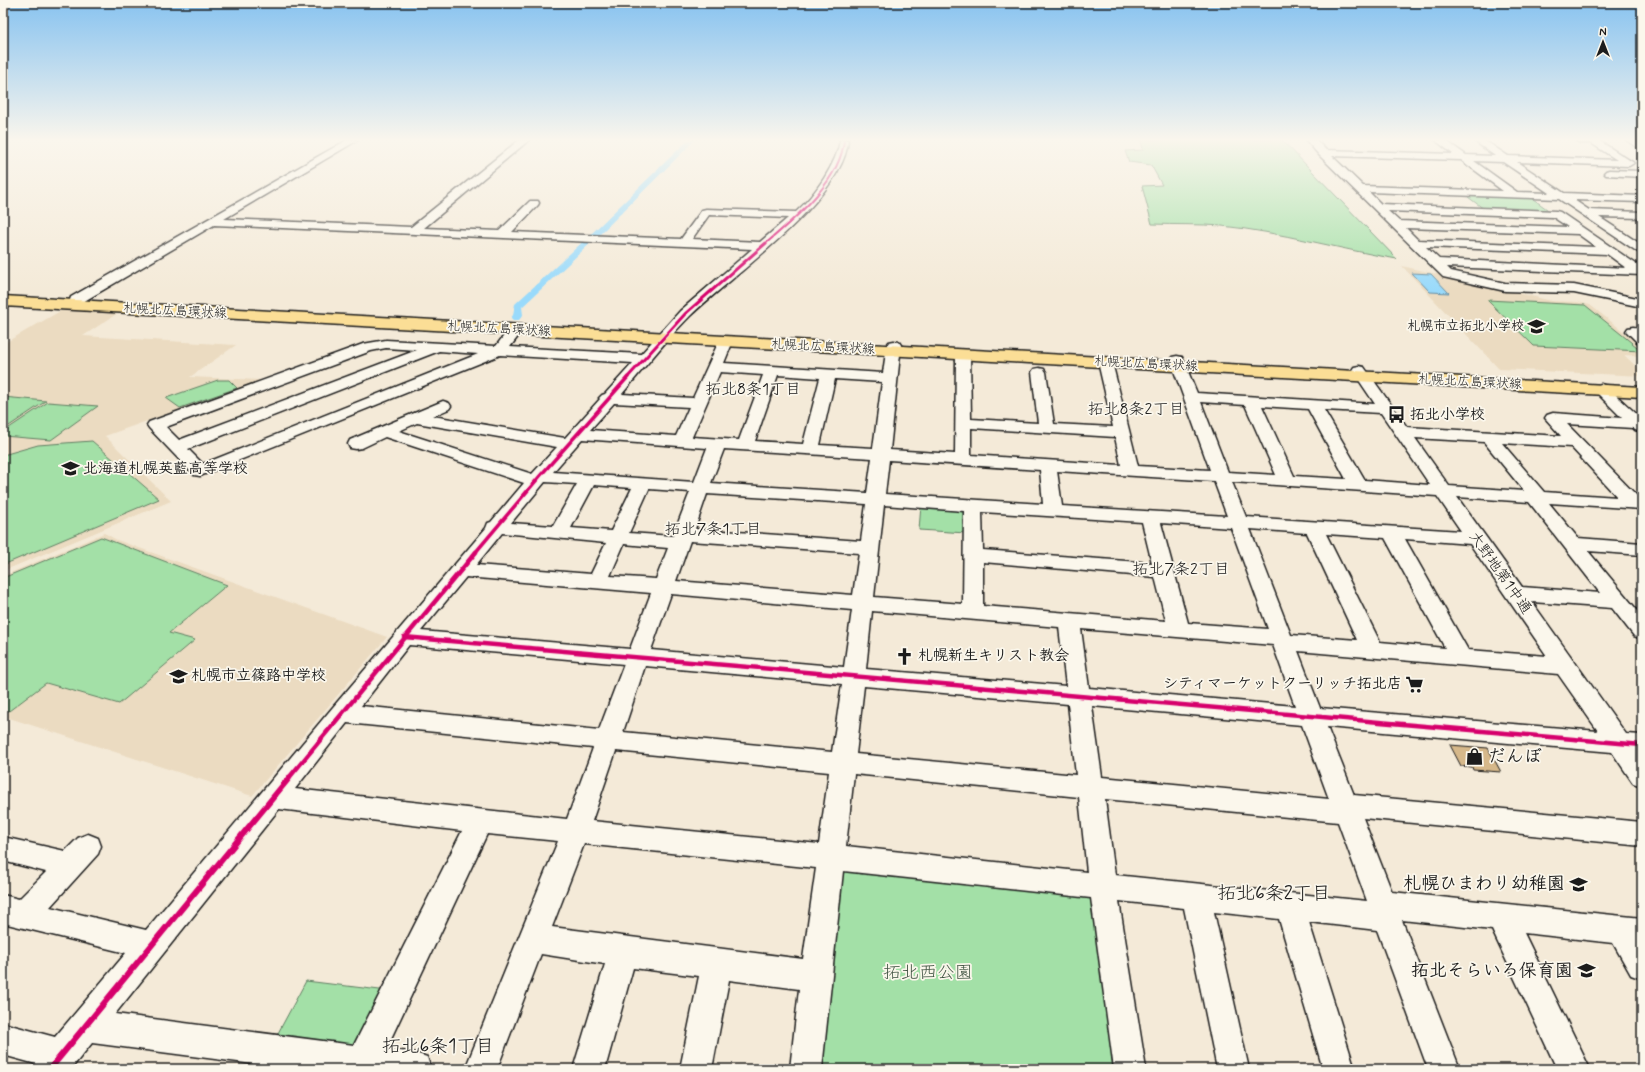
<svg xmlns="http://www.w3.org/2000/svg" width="1645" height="1072" font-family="Mynerve,'Klee One',sans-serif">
<rect width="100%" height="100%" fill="#f4ead8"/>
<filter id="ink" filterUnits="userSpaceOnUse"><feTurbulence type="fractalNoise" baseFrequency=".025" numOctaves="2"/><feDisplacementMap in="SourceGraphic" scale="8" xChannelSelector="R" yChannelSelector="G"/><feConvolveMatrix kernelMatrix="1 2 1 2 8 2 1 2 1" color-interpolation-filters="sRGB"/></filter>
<g filter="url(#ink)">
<g fill="#ebdbc1">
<polygon points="1402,266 1552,301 1577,302 1590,305 1642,346 1642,356 1624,355 1642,372 1642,376 1499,369"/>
<polygon points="62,310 118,313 83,336 236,345 190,377 262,380 105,436 171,501 3,571 3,344"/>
<polygon points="104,533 117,540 387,637 252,796 3,716 3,576"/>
</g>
<g fill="#a3e0a7" stroke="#607e62">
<path d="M1141,140h141l115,119c-59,-10 -116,-27 -175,-33 -23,-2 -47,-1 -70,-2l-10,-38 20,-1 -11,-20 -22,-3 -4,-11 18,-1z"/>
<polygon points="1464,194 1529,196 1551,212 1484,209"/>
<polygon points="1487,300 1585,305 1642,351 1534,346"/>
<polygon points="218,380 229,380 237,388 180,408 166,398"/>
<polygon points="3,397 46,401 3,430"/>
<polygon points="48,402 98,406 51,440 3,436 3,432"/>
<polygon points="92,441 159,499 3,565 3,455 38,445"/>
<polygon points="921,505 965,511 966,533 919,530"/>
<polygon points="101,537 227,585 169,633 195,640 119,704 46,683 9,711 3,710 3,578"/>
<polygon points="849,869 1088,893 1094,898 1117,1069 822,1069 842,874"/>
<polygon points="306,981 388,991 354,1046 277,1035"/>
</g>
<polygon fill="#99dafb" stroke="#678ea2" points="1412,273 1431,274 1449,293 1430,292"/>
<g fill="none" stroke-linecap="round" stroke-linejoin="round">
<polygon fill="#99dafb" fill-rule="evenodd" points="688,140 695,140 595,239 522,307 523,315 519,320 513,320 511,318 513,315 515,304 588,237"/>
</g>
<polygon fill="#d6b88a" stroke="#1c1c1c" points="1450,745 1488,748 1501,772 1473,770 1472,767 1461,766"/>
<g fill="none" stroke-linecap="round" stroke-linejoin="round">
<defs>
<g id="minor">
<path d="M347,140h11l-134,79 187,8 108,-87h10l-105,88 75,3 31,-30h8l1,2 -1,2 -26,27 169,7 21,-29 4,-1 90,3c18,-16 41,-48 44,-72h8c-3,58 -117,136 -158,176 -24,24 -46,52 -68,78l71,4 26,-57 2,-3 5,-1 5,1 2,3 -9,22 159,10 4,-28 2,-3 5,-1 5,1 2,3 -11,105 65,4 1,-100 2,-3 5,-1 5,1 2,3 1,65 67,4 -6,-51 2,-3 5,-1 5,1 2,3 8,52 59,3 -15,-65 2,-3 5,-1 5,1 2,3 26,104 72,4 -40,-110 2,-3 5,-1 5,1 15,36 178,11 -23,-34 2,-3 5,-1 5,1 43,60 154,9 -16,-18 2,-3 6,-2 69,5 -29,-29 3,-3 5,-2 5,2 36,33v13l-7,-2 -2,-2 -66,-4 72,74 3,1v10l-93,-6 29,35 64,5v12l-54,-4 54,65v23l-8,-3 -22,-28 -80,-6 94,132 16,1v51l-9,-3 -21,-31 -285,-25 27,68 288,27v24l-279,-28 29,74 250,26v61l-11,-4 -18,-32 -89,-10 66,136h-33l-65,-139 -90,-10 58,149h-32l-51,-139 -68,-8 46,147h-32l-44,-150 -65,-7 35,157h-32l-33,-161 -65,-7 27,168h-32l-23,-171 -248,-27 -21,198h-32l9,-80 -70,-9 -17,89h-32l19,-93 -66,-8 -28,101h-32l32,-105 -64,-10 -44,115h-32l93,-228 -71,-7 -101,215 29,4 12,4 4,12h-140l-199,-26 -21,26h-37l2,-5 -33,-9v-32l52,14 71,-84 -123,-30v-28l16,4 27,-27 -43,-11v-24l62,14 13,-13 10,-4 10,4 3,8 -3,8 -48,53 96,23 187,-223 153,-179 2,-5 3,-1 33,-39 -139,-46 -23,11 -6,1 -6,-1 -2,-4 2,-4 93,-39 6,2 2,3 -2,3 -16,7 132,22 35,-39 -1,-1 3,-3 3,-1 28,-31 -133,-8 -300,121 -6,-1 -45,-47 -2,-3 2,-3 214,-78 23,-4 110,6c7,-8 13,-22 25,-19l2,3 -13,17 131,7 39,-43 72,-62 -538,-24 -133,78h-10l-1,-3 1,-3zM709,215l79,3 -28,24 -68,-3zM386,348l31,2 -238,90 -13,-13 205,-76zM439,351l39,3 -275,110 -15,-15zM720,372l43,3 -24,65 -47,-3zM778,375l42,3 -17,66 -48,-3zM835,379l47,3 -9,66 -53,-3zM1201,402l44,3 31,70 -48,-3zM614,403l75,4 -13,29 -86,-6zM1262,406l46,3 38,70 -52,-3zM1324,410l57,3 49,72 -65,-5zM417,423l140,24 -25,27 -133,-43zM971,428l144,9 6,28 -150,-10zM1415,438l69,4 40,49 -75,-5zM582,439l125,9 -13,34 -141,-10zM1502,443l69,4 46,50 -73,-5zM724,449l148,9 -5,35 -156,-10zM889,460l151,10 3,34 -158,-10zM1057,471l157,10 13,35 -165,-10zM545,482l32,2 -24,42 -42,-3zM1232,482l205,14 24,35 -215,-14zM594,485l38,3 -21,43 -40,-3zM649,489l41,3 -17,44 -44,-3zM707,494l159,10 -5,37 -166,-12zM1457,497l72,5 71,91 -78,-6zM884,505l80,6 -1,93 -89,-7zM982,512l160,10 10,41 -169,-13zM1161,523l70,5 37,101 -80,-6zM1250,529l57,4 50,107 -66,-5zM502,533l104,10 -15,31 -115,-9zM1326,534l59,4 60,110 -65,-6zM1405,539l65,5 77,112 -79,-6zM690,541l169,12 -6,42 -177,-14zM624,544l44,4 -12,31 -46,-3zM983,562l172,15 11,44 -183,-15zM466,577l185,16 -21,56 -209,-18zM671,594l181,16 -8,57 -193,-17zM872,611l187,16 7,59 -200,-17zM1081,629l192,16 22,61 -206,-18zM409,645l215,19 -25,66 -238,-24zM1298,651l260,23 40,57 -278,-23zM645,666l197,18 -10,68 -209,-20zM864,686l204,18 8,71 -220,-21zM1092,706l210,19 27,74 -227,-22zM347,723l246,25 -26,71 -272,-30zM616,751l213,21 -10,72 -227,-23zM854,774l225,23 8,75 -241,-26zM1105,799l233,23 29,79 -252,-26zM279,809l183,22 -108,214 -239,-31zM584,844l232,24 -13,91 -251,-32z"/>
<path d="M1306,140h10l10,10 127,4 -18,-14h10l21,15 29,1 -22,-16h11l24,16 109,4 -26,-17h-11l-4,-3h22l36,23 -5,3 -112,-4 47,31 78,3v6l-68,-2 15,10 53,2v6l-43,-1 43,28v9l-4,-2 -79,-53 -190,-7 12,12 175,7 4,1 82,56v7l-195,-8 4,4 54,12 69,2 68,14v8l-68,-14 -69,-2 -62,-14 -124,-122zM1332,156l129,4 42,31 -140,-5zM1474,161l29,1 46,31 -32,-1zM1388,211l165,6 15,10 -169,-6zM1406,228l172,6 18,13 -178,-7zM1426,247l181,7 19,14 -187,-9z"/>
<polygon points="1626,140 1637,140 1642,143 1642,150"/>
<polygon points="1609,170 1642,171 1642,177 1606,175 1604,173 1606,171"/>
<polygon points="1633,327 1642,328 1642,343 1637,342 1626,331 1628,328"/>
</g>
<polygon id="major" points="3,296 1642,387 1642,397 3,306"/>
</defs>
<use href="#minor" stroke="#1c1c1c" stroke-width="3"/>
<use href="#major" stroke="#1c1c1c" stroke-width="3"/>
<use href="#minor" fill="#fbf7ec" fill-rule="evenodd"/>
<use href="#major" fill="#fbde96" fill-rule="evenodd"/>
<defs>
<path id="cycleway-far4" d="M765,244c29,-25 76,-63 79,-104"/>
<polyline id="cycleway-far3" points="627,378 685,314 766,243"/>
<polyline id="cycleway-far2" points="475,553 540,476 628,377"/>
<g id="cycleway-far1">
<polyline points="404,637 1642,745"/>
<polyline points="288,779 476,552"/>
</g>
<polyline id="cycleway" points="50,1069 289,778"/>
</defs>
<use href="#cycleway-far4" stroke="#fbf7ec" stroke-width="3.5"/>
<use href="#cycleway-far3" stroke="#fbf7ec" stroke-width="4.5"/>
<use href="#cycleway-far2" stroke="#fbf7ec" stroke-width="5.5"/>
<use href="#cycleway-far1" stroke="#fbf7ec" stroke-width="7"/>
<use href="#cycleway" stroke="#fbf7ec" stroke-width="8"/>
<use href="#cycleway-far4" stroke="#d6006c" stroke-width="2"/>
<use href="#cycleway-far3" stroke="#d6006c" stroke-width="3"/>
<use href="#cycleway-far2" stroke="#d6006c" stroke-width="3.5"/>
<use href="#cycleway-far1" stroke="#d6006c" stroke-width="4.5"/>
<use href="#cycleway" stroke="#d6006c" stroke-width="6"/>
</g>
</g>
<linearGradient id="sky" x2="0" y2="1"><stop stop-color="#88c3f0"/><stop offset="0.48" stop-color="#faf6ed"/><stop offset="1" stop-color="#faf6ed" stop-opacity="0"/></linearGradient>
<rect width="1645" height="291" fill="url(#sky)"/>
<defs>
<symbol id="school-bare" viewBox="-9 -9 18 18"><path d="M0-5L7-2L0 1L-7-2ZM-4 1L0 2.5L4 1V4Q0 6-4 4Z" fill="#1c1c1c" stroke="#fbf7ec" stroke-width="2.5" paint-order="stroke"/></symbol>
<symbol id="bus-bare" viewBox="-9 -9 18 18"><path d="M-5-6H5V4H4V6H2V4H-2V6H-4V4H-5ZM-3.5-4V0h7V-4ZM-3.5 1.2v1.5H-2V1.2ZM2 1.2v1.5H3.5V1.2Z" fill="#1c1c1c" stroke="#fbf7ec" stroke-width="2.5" paint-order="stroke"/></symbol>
<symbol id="church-bare" viewBox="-9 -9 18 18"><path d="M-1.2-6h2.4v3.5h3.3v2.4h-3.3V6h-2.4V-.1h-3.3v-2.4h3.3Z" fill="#1c1c1c" stroke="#fbf7ec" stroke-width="2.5" paint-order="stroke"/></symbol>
<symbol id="supermarket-bare" viewBox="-9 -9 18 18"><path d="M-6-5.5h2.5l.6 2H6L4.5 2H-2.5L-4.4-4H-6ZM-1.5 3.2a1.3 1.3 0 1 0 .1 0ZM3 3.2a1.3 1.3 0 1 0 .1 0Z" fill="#1c1c1c" stroke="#fbf7ec" stroke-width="2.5" paint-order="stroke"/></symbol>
<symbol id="shop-bare" viewBox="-9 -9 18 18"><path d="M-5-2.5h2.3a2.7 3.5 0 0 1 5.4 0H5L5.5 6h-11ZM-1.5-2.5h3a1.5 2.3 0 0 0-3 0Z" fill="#1c1c1c" stroke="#fbf7ec" stroke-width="2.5" paint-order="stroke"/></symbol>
</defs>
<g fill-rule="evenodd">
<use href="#school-bare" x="1524" y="314" width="25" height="25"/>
<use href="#bus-bare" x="1384" y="402" width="25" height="25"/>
<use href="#school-bare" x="58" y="456" width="25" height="25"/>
<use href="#church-bare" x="892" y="644" width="25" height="25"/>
<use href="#school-bare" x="166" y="664" width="25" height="25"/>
<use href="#supermarket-bare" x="1402" y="672" width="25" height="25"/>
<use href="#shop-bare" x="1462" y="744" width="25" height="25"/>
<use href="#school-bare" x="1566" y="872" width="25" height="25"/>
<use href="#school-bare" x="1574" y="958" width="25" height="25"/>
</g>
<g text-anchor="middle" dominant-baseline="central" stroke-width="3.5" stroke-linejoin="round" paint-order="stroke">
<g font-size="13" fill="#1c1c1c" stroke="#fbf7ec">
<text transform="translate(175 311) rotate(3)">札幌北広島環状線</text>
<text transform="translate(499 329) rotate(3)">札幌北広島環状線</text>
<text transform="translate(823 347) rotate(3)">札幌北広島環状線</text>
<text transform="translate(1146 364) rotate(3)">札幌北広島環状線</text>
<text transform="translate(1470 382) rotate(3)">札幌北広島環状線</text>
</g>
<g font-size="13" font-weight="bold" fill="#1c1c1c" stroke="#fbf7ec" text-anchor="end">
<text x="1524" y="326">札幌市立拓北小学校</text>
</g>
<g font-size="15" font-weight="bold" fill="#1c1c1c" stroke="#fbf7ec" text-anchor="start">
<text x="1410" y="415">拓北小学校</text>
<text x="83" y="469">北海道札幌英藍高等学校</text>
<text x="918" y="656">札幌新生キリスト教会</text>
<text x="191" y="676">札幌市立篠路中学校</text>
<text x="1402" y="684" text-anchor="end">シティマーケットクーリッチ拓北店</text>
</g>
<g font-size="15" fill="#1c1c1c" stroke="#fbf7ec">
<text transform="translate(1500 573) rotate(55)">大野地第1中通</text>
</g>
<g font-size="16" fill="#1c1c1c" stroke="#fbf7ec">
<text x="753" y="389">拓北8条1丁目</text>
<text x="1136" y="409">拓北8条2丁目</text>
<text x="713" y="529">拓北7条1丁目</text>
<text x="1181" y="569">拓北7条2丁目</text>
</g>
<g font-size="18" font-weight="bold" fill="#1c1c1c" stroke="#fbf7ec" text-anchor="end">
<text x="1488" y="757" text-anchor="start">だんぼ</text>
<text x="1565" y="884">札幌ひまわり幼稚園</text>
<text x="1573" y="971">拓北そらいろ保育園</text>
</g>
<g font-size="18" fill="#445746" stroke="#fbf7ec">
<text x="928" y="973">拓北西公園</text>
</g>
<g font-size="19" fill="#1c1c1c" stroke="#fbf7ec">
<text x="1274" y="893">拓北6条2丁目</text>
<text x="438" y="1046">拓北6条1丁目</text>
</g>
</g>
<rect width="1645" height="1072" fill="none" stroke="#fbf7ec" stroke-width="16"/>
<rect x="8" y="8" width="1629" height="1056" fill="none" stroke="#1c1c1c" stroke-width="1.5" filter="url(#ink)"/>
<g transform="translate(1603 42)" stroke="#fbf7ec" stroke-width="3" paint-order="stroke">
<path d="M0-3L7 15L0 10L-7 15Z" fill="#1c1c1c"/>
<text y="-6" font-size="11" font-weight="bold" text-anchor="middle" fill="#1c1c1c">N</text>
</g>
</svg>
